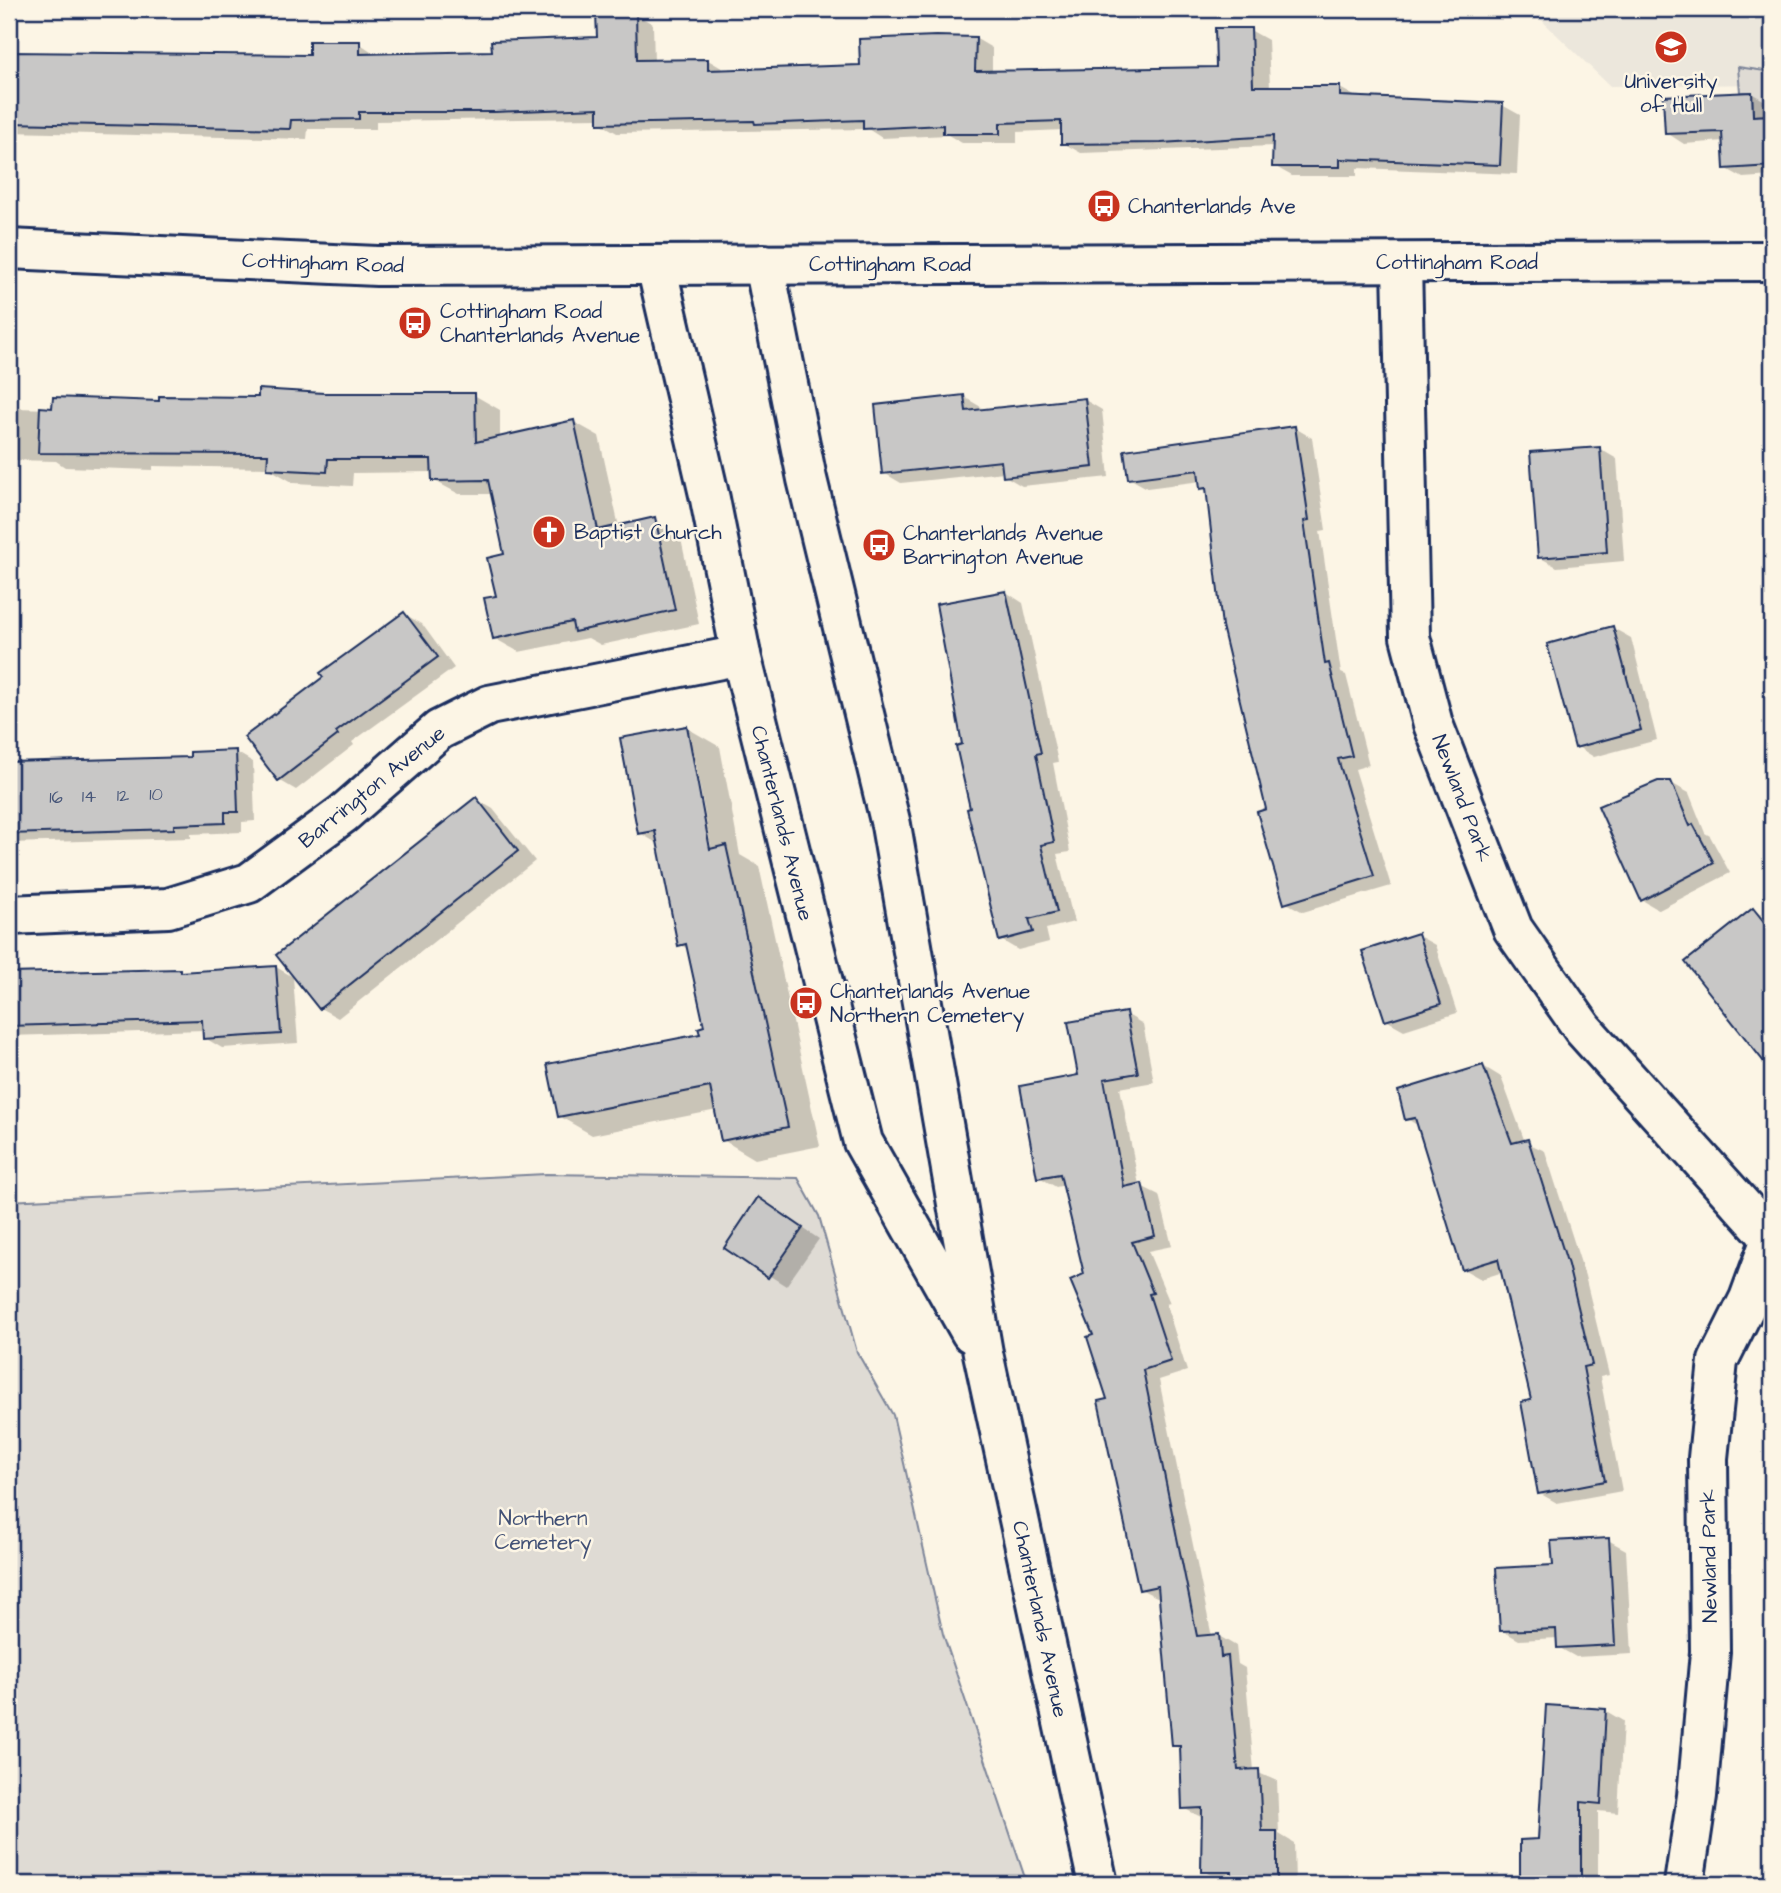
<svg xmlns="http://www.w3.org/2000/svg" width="1781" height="1893" font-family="'Architects Daughter',sans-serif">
<rect width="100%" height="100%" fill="#fcf5e5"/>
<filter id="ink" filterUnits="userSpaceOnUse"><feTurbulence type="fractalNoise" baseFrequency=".0143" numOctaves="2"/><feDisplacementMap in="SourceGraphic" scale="14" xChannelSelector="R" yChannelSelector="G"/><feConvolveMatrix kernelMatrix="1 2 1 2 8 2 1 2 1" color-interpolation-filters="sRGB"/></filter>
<g filter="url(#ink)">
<polygon fill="#ece7dc" points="1530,9 1772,9 1772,84 1610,86"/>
<g fill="#dfdbd4" stroke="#7d8599" stroke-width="2">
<polygon points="1738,67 1772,72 1772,115 1753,116 1752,92 1740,92"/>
<polygon points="546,1174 798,1178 819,1216 857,1352 893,1415 943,1634 1027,1884 9,1884 9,1201"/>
</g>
<g fill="#0003" fill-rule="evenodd">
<polygon points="1748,9 1772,9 1772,23"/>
<polygon points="635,14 653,24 654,62 708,60 725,70 862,67 975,38 992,48 992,73 1218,68 1250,30 1268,40 1270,88 1340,88 1358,98 1502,105 1520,115 1517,174 1357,168 1357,176 1292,176 1274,166 1274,146 1081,153 1063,143 1063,130 1017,132 1017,143 962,143 948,135 882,138 868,129 617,133 600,123 600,118 376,121 376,129 308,129 307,139 9,132 9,55 310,57 359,43 377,55 494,53 598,39"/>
<polygon points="1751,93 1769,103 1769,117 1772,117 1772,176 1743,178 1725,168 1724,141 1684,144 1667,133"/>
<polygon points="324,394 474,395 500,410 500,438 574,422 599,436 619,527 654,519 680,534 699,624 601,645 588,638 519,652 494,638 506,555 493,494 459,494 433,480 433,472 353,473 352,486 294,483 268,468 153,466 153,470 65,467 56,461 9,460 9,405 14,408 54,409"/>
<polygon points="964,397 981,407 982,411 1085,400 1102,410 1109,477 1022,486 1005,476 1004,472 901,483 884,473"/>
<polygon points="1295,428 1312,438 1326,530 1320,531 1341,673 1346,675 1369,765 1355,769 1391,886 1303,912 1285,902 1208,492 1202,488 1201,481 1147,488 1129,478"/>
<polygon points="1600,449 1617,459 1624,561 1557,567 1539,557"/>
<polygon points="1006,592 1023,603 1058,762 1053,763 1070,852 1057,854 1074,922 1046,929 1049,942 1018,950 1001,940 972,810 964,746"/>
<polygon points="404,614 422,624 454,668 352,742 354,745 296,790 279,780"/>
<polygon points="1613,628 1631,638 1657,740 1594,757 1576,746"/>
<path d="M687,728l33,19 20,108 19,11 61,280 -65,13 -32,-19 -6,-30 -125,25 -33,-19 143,-81 4,-7 -17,-78 -9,-6 -20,-99 -20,-12zM690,749h3l20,108 -3,1z"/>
<polygon points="236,752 253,762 255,821 242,822 242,832 191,834 191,838 9,843 9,764 192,759"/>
<polygon points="1671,783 1689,793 1705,833 1710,836 1730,873 1659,910 1642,900"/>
<polygon points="476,799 493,809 535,861 338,1018 320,1008"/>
<polygon points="1754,910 1772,922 1772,1069 1688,962"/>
<polygon points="1417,935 1435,945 1457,1013 1404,1030 1386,1020"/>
<polygon points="276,967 293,977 298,1043 222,1048 205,1038 204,1030 9,1036 9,974 180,970 185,974"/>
<polygon points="1126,1014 1143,1024 1154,1082 1120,1088 1139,1185 1159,1195 1172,1246 1148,1251 1170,1303 1166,1304 1187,1371 1159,1380 1212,1637 1219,1636 1236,1646 1238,1664 1245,1668 1254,1771 1277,1781 1279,1834 1294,1843 1295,1884 1214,1884 1214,1877 1203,1871 1203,1818 1183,1808 1181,1750 1174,1745 1161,1599 1140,1589 1086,1275 1065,1185 1056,1187 1039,1177 1080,1076"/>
<polygon points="1483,1066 1501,1077 1525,1142 1545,1151 1585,1276 1609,1375 1600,1377 1622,1491 1557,1503 1539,1493 1533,1401 1503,1272 1481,1279 1463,1269 1419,1126 1407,1119"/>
<polygon points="776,1210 819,1239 786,1286 726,1248"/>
<polygon points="1608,1540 1626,1550 1632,1654 1576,1657 1558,1647 1558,1638 1519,1640 1501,1630 1555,1567"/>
<polygon points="1606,1711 1623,1721 1618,1813 1598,1811 1598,1884 1522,1884 1522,1841 1540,1841"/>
</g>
<g fill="#c8c7c6" stroke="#1b2f5e" stroke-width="2">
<polygon points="636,12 637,60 708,59 708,70 860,65 859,39 936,36 976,37 975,71 1216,67 1215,28 1251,28 1253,86 1340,86 1340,96 1503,103 1500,165 1340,159 1340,167 1272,167 1273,136 1161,143 1061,144 1061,121 1000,123 1000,134 943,134 943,125 863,129 863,120 755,124 754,121 598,124 598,108 494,112 359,112 359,119 291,120 290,129 9,123 9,52 309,55 309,41 360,41 360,54 492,51 491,41 597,37 596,13"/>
<polygon points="1752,92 1753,116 1772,115 1772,166 1724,169 1722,132 1665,134 1663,96"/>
<polygon points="258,389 324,393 475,393 476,442 574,420 598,530 655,517 675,610 574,632 572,622 493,639 484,598 496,596 487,558 504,554 488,480 432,481 431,459 328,459 327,472 267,469 268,454 38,453 40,407 52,408 53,397 159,401 159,396 258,397"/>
<polygon points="964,395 966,411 1085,398 1093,467 1003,477 1001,461 882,474 875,405"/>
<polygon points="1295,426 1309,520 1304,521 1325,664 1329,663 1352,756 1338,759 1374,876 1284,904 1257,812 1266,809 1222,626 1206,488 1200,489 1198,470 1128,479 1124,450"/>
<polygon points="1600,447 1607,552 1538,558 1530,452"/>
<polygon points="1006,591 1041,753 1036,754 1054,842 1041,845 1057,912 1029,919 1033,932 999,941 967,809 970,808 956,746 962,744 936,604"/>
<polygon points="404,612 438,657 336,732 338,735 278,781 244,737 323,677 320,673"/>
<polygon points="1613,626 1641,730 1575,748 1547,644"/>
<polygon points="687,726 710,849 726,845 788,1127 721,1141 710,1087 558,1117 547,1064 700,1034 698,1028 704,1026 686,944 678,946 655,831 638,834 620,738"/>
<polygon points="236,750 238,812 225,812 225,823 174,825 174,829 9,834 9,762 190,757 190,752"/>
<polygon points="1658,781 1671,781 1690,826 1693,824 1714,863 1641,901 1598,806"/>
<polygon points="476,797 518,851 319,1009 276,955"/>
<polygon points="1753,908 1772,932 1772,1072 1685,962"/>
<polygon points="1418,933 1441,1004 1385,1021 1362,951"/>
<polygon points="276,966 281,1034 203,1039 202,1020 9,1026 9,973 180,969 180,972"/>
<polygon points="1126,1012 1138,1073 1104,1079 1124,1187 1142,1183 1155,1236 1132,1242 1153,1293 1149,1294 1171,1361 1143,1370 1197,1636 1219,1634 1221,1657 1228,1656 1238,1770 1259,1769 1262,1831 1277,1831 1277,1884 1232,1884 1232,1872 1201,1872 1202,1808 1182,1809 1180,1746 1172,1746 1158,1586 1139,1590 1098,1401 1107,1399 1087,1337 1093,1335 1070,1280 1084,1274 1060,1174 1037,1178 1020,1086 1078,1075 1068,1022"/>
<polygon points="1483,1065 1512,1143 1528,1139 1568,1265 1592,1365 1583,1367 1605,1481 1538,1494 1521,1402 1531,1400 1498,1259 1462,1270 1415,1118 1405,1120 1398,1091"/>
<polygon points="758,1197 803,1228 768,1278 724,1248"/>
<polygon points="1609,1538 1615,1645 1557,1648 1556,1629 1500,1631 1496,1568 1553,1565 1551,1541"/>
<polygon points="1546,1705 1606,1709 1601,1804 1581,1802 1581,1884 1520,1884 1520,1840 1538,1839"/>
</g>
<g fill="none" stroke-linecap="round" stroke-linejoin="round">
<defs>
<g id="street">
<polyline points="1402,263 1410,637 1433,724 1513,929 1583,1029 1772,1239"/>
<polyline points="9,915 168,908 249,883 343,814 439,730 489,705 741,655"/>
<polyline points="1684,1884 1697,1796 1710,1652 1708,1458 1718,1361 1749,1299 1771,1239"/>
</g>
<g id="secondary">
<polyline points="9,249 377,266 1772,261"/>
<polyline points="764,264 807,479 891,825 983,1353 1098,1884"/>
<polyline points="656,265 710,499 741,655 863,1142 971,1333"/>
</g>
</defs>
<use href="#street" stroke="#1b2f5e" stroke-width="44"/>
<use href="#secondary" stroke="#1b2f5e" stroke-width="44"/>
<use href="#street" stroke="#fcf5e5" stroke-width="38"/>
<use href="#secondary" stroke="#fcf5e5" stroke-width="38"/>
</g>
</g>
<defs>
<symbol id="university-disc" viewBox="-11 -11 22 22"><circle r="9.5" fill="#c8321e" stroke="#fcf5e5"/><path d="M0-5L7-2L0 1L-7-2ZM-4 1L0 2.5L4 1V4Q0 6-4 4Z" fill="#fff"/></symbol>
<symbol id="bus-disc" viewBox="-11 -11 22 22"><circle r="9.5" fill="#c8321e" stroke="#fcf5e5"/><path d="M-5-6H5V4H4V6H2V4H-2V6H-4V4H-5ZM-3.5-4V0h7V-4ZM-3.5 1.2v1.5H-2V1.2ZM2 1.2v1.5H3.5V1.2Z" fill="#fff"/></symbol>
<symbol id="church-disc" viewBox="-11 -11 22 22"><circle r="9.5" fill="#c8321e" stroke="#fcf5e5"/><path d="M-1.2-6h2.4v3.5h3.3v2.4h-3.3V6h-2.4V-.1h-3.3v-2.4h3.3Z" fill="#fff"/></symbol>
</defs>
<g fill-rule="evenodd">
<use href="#university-disc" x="1652" y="28" width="38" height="38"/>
<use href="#bus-disc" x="1085" y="187" width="38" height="38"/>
<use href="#bus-disc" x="396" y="304" width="38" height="38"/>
<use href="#church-disc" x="530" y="513" width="38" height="38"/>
<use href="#bus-disc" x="860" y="526" width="38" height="38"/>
<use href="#bus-disc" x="787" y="984" width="38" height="38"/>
</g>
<g text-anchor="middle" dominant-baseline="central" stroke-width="5" stroke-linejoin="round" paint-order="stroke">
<g font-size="18" fill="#465578">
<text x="156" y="794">10</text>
<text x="123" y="795">12</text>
<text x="89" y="796">14</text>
<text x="56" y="797">16</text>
</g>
<g font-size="21" fill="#1b2f5e" stroke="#fcf5e5" text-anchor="start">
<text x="1671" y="81" text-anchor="middle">University<tspan x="1671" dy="24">of Hull</tspan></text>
<text x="1128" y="206">Chanterlands Ave</text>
<text x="440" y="311">Cottingham Road<tspan x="440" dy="24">Chanterlands Avenue</tspan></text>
<text x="574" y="532">Baptist Church</text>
<text x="903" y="533">Chanterlands Avenue<tspan x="903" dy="24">Barrington Avenue</tspan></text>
<text x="830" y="991">Chanterlands Avenue<tspan x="830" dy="24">Northern Cemetery</tspan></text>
</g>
<g font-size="21" fill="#1b2f5e" stroke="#fcf5e5">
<text x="1457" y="262">Cottingham Road</text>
<text transform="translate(323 263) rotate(2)">Cottingham Road</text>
<text x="890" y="264">Cottingham Road</text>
<text transform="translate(372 787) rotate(-39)">Barrington Avenue</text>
<text transform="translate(1462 798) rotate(69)">Newland Park</text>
<text transform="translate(782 823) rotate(76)">Chanterlands Avenue</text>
<text transform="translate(1709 1556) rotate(-91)">Newland Park</text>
<text transform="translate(1040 1619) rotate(78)">Chanterlands Avenue</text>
</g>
<g font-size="21" fill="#425176" stroke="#fcf5e5">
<text x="543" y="1518">Northern<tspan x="543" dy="24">Cemetery</tspan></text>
</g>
</g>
<rect width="1781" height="1893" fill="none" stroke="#fcf5e5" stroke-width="35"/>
<rect x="18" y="18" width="1746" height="1858" fill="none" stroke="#1b2f5e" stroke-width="2.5" filter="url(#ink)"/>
</svg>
